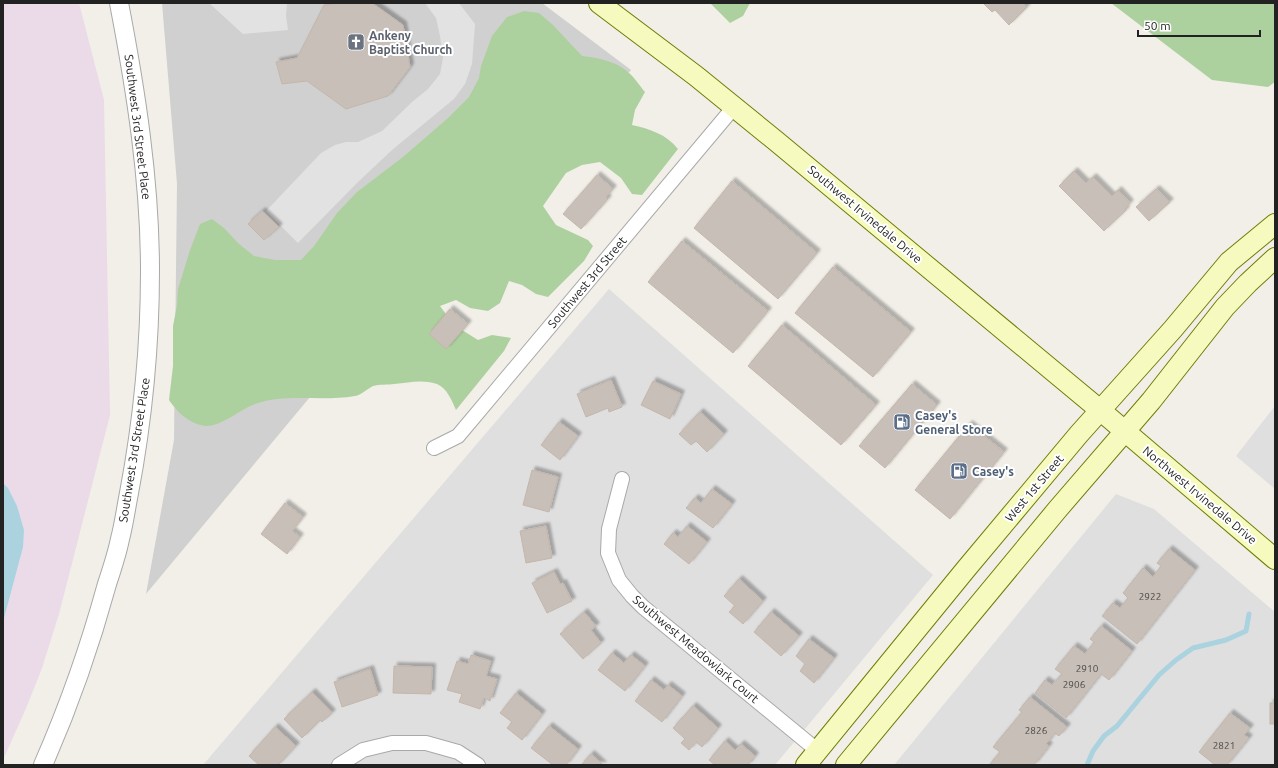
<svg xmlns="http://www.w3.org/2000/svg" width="1278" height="768" font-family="Ubuntu,sans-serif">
<defs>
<filter id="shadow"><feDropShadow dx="3.5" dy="-3.5" stdDeviation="1" flood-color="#0004"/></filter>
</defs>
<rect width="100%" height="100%" fill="#f2efe9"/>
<g fill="#e0dfdf">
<polygon points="609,289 933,575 775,765 203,765"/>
<polygon points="1275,406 1275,489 1236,456"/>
<polygon points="1116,494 1154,509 1275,612 1275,765 894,765"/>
</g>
<polygon fill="#ebdbe8" points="3,3 79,3 104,100 110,415 59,614 42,668 27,706 3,760"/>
<polygon fill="#d0d0d0" points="162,3 542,3 631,70 413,335 385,307 146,594 174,440 177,184"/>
<g fill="#add19e">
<polygon points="710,3 750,3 743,16 730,23"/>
<polygon points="1111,3 1275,3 1275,82 1268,87 1212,80"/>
<path d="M524,11l15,2 14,12 29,31c16,2 35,5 47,17 6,5 11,13 16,19l-10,18 -3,15c18,4 34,9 46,24l-36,46 -10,-1 -11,-16 -21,-16 -18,3 -16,8 -23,33 13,19 32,15 5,6 -9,15 -36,36 -12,-3 -14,-9 -13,-4 -9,22 -12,8 -18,-3 -14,-8 -16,6 14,19 24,15 14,-5 19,3 -7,13 -48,59c-4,-9 -9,-22 -19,-26 -17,-5 -27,-1 -43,0 -6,1 -15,0 -21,2 -6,3 -12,9 -18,10 -34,6 -68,-3 -100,8 -16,6 -34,23 -50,22 -16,-2 -28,-14 -36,-26l4,-34v-40l4,-21 1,-16 12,-39 10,-26 12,-5 12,9 14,15 16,13 21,4h26l13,-14 23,-33 20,-21 46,-35 45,-39 21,-21 10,-19 2,-12 11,-30 15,-19z"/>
</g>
<g fill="#e2e2e2">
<polygon points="209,3 287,3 286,16 288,30 243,34"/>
<polygon points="425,3 459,3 475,24 472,64 465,84 454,99 392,150 357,183 298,243 266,211 321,153 335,145 346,142 358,142 382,131 412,102 428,89 440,74 443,58 440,36 436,18"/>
</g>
<polygon fill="#aad3df" points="3,483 8,488 17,506 24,530 23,547 3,622"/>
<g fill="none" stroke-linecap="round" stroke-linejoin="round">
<polyline stroke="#aad3df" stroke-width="5" points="1087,765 1093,751 1104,736 1117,726 1159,675 1176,660 1193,648 1226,640 1246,631 1249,614"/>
</g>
<g fill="#c7bfb8" stroke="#c4b6ab" filter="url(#shadow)">
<polygon points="341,3 372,3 403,25 410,67 388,96 346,109 307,81 282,84 276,62 297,58 324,5"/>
<polygon points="983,3 1023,3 1027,7 1009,25 995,10 992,12"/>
<polygon points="1074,171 1086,183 1093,177 1112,196 1118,190 1130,203 1125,209 1126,210 1104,231 1059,186"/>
<polygon points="597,175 613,189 606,197 608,199 581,229 563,214"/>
<polygon points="732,181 817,253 778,299 694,228"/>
<polygon points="1156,189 1170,202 1149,221 1136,207"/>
<polygon points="262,211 279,227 264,240 248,224"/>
<polygon points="682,241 768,311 733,353 648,282"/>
<polygon points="833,267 911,332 873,377 795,313"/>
<polygon points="450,309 468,324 446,349 429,334"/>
<polygon points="782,325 876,405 841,445 748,366"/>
<polygon points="611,380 622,407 609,412 608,408 586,417 577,394"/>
<polygon points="653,381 681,394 670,419 641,405"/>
<polygon points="912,384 937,405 885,468 859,446"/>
<polygon points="700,412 724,434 707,452 696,441 691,445 679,434"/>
<polygon points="559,422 578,436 560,460 541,445"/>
<polygon points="969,424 1004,452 950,519 915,490"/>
<polygon points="532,470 558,477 549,512 523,505"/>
<polygon points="712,489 732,504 713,528 686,508 695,498 701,503"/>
<polygon points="285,503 303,517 292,531 300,537 287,554 261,534"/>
<polygon points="546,526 552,558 526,563 520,531"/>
<polygon points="687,526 707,542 689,564 664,544 673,533 678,537"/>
<polygon points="1169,549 1195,570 1137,644 1102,616 1113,603 1120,608 1128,598 1123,593 1143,568 1153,577 1161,566 1157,563"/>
<polygon points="554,572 560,584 563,583 572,601 547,613 532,583"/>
<polygon points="739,579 763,601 743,624 729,612 735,606 724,596"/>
<polygon points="584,612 596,626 591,630 601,643 583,659 560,634"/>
<polygon points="771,612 799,636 781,656 754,632"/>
<polygon points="1101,626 1132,651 1109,680 1101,674 1066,718 1035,693 1045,680 1052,685 1062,674 1055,669 1074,646 1085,654 1094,642 1090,639"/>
<polygon points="809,639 834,658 814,683 800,671 805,664 796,656"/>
<polygon points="612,653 624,663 631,655 645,666 625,691 598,670"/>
<polygon points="471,655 491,661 486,676 497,679 490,701 484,698 480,709 459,702 462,694 447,690 457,661 468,664"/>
<polygon points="394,666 432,667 431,694 393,693"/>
<polygon points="370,669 378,695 342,707 334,682"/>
<polygon points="651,680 664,690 668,685 682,696 662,722 635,701"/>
<polygon points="312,692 332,713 322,722 320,720 302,738 284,719"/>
<polygon points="516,693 542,714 522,740 507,728 512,722 500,713"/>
<polygon points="1030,697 1067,727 1059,736 1055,733 1046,744 1049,746 1034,765 989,765 1000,752 993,747 1022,712 1019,710"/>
<rect x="1270" y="703" width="5" height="21"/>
<polygon points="693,706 718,728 702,747 696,742 689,750 681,743 685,739 673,728"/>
<polygon points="1230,713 1250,728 1244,735 1249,738 1227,765 1215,765 1199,752"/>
<polygon points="549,726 578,749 566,765 553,765 531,748"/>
<polygon points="275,727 296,746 278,765 259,765 249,756"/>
<polygon points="725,741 735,750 741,744 755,756 748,765 715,765 709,760"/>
<polygon points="591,754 603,765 581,765"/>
</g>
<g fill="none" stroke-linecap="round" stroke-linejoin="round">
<defs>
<g id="minor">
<polyline points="434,448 458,436 734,107"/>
<polyline points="622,479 609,529 608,553 619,580 632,596 643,607 818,751"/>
<polyline points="339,765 363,750 392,743 426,743 458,752 478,765"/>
</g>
<path id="tertiary" d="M43,765c26,-59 47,-119 64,-181 5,-15 10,-30 13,-45 4,-15 6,-31 9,-46 14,-74 21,-146 21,-222 0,-90 -14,-180 -31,-268"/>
<g id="secondary">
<polyline points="599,3 696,76 776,141 1100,410 1275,559"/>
<polyline points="806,765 966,569 1079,434 1173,329 1229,262 1275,224"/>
<polyline points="846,765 1057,510 1151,401 1225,307 1248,283 1275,258"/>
</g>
</defs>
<use href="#minor" stroke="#a9a9a9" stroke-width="16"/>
<use href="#tertiary" stroke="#a9a9a9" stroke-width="20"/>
<use href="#secondary" stroke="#707d05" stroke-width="22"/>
<use href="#minor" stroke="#fff" stroke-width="14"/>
<use href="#tertiary" stroke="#fff" stroke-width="18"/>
<use href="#secondary" stroke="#f7fabf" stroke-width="20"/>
</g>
<defs>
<symbol id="church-square" viewBox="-11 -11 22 22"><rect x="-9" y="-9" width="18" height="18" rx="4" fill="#6b7280" stroke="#fff"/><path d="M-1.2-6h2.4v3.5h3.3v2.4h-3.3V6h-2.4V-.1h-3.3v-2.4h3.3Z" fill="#fff"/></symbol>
<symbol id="fuel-square" viewBox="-11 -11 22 22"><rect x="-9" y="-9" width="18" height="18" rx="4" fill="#5c6f8a" stroke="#fff"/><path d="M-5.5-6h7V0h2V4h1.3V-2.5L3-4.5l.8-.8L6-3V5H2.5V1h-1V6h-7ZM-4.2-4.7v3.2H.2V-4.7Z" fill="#fff"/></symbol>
</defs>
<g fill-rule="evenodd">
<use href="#church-square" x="346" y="32" width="20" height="20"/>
<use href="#fuel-square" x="892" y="412" width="20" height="20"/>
<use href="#fuel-square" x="949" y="461" width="20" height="20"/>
</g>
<g text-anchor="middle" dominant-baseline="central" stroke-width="4" stroke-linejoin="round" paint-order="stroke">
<g font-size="10" fill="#4b4948">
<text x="1150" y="596">2922</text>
<text x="1087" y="668">2910</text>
<text x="1074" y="684">2906</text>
<text x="1036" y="730">2826</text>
<text x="1224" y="745">2821</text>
</g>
<g font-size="12" font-weight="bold" fill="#5b616d" stroke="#fff" text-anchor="start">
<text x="369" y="35">Ankeny<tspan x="369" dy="14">Baptist Church</tspan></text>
</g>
<g font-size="12" fill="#222" stroke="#fff">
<text transform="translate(138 127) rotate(83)">Southwest 3rd Street Place</text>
<text transform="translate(865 214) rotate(40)">Southwest Irvinedale Drive</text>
<text transform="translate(587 282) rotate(-50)">Southwest 3rd Street</text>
<text transform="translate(134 450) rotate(-81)">Southwest 3rd Street Place</text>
<text transform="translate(1034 488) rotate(-50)">West 1st Street</text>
<text transform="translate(1200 495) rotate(40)">Northwest Irvinedale Drive</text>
<text transform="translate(696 649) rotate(40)">Southwest Meadowlark Court</text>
</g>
<g font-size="12" font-weight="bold" fill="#4e5e75" stroke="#fff" text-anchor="start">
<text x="915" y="415">Casey's<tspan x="915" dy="14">General Store</tspan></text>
<text x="972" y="471">Casey's</text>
</g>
</g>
<rect width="1278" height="768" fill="none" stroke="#222222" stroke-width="8"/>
<path d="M1138 30v6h122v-6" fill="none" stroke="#222222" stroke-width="2"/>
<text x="1144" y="30" font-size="12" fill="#222222" stroke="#ffffff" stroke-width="3" paint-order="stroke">50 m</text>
</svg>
